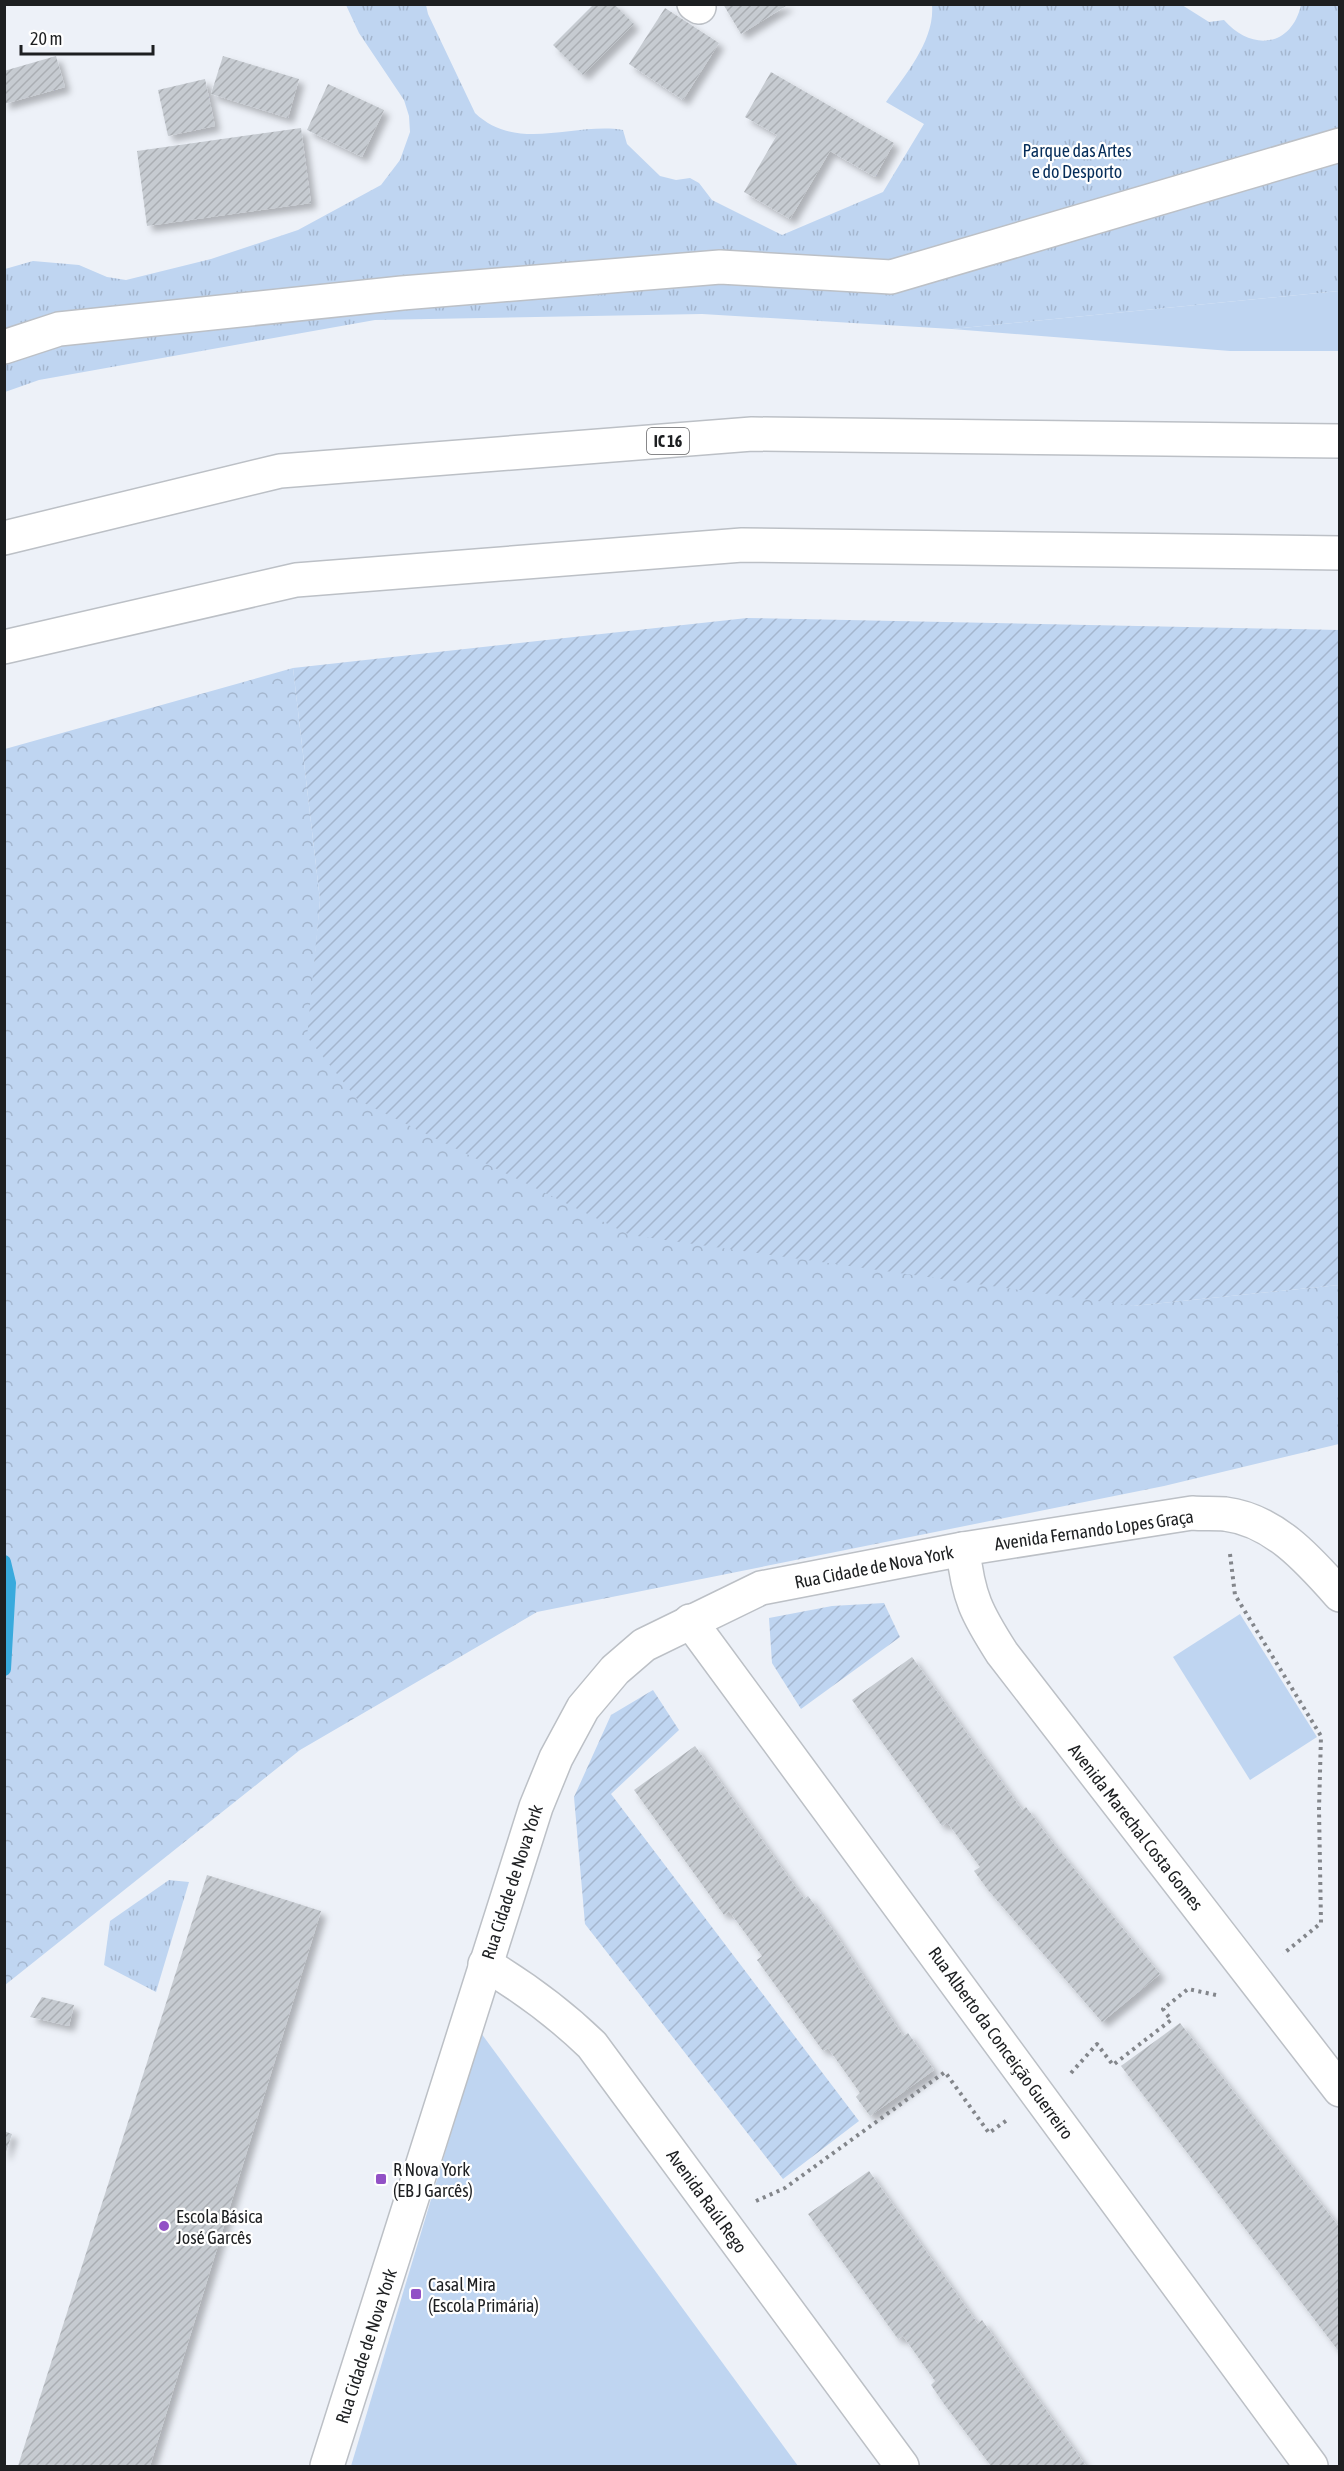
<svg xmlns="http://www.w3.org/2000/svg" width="1344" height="2471" font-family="'Asap Condensed',sans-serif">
<defs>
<pattern id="forest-crowns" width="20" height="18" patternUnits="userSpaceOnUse" patternTransform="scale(1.5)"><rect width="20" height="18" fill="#bfd5f1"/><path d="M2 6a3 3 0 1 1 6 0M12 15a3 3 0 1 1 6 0" fill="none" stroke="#a4b6ce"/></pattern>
<pattern id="park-tufts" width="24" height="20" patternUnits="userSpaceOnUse" patternTransform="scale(1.5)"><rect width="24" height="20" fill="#bfd5f1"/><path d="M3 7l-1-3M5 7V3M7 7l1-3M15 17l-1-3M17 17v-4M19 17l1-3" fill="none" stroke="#a4b6ce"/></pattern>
<pattern id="garden-furrows" width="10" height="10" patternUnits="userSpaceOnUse" patternTransform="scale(1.5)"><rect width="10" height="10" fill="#bfd5f1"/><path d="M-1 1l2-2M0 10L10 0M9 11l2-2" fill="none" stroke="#a4b6ce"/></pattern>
<pattern id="building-hatch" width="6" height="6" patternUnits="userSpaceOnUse" patternTransform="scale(1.5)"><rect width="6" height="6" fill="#c6cbd1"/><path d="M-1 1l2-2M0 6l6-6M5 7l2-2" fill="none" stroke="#aaaeb3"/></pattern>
<filter id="shadow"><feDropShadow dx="5.5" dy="5.5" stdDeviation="3" flood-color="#0004"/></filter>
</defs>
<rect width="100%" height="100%" fill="#edf1f8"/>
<g fill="#bfd5f1">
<polygon points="1339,291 1339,351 1230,351 952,329"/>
<polygon points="1240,1614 1317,1737 1250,1780 1173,1657"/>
<polygon points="481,2033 798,2466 351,2466"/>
</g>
<polygon fill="url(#forest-crowns)" points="293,668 320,900 308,1038 1133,1306 1339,1285 1339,1444 1164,1486 537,1612 300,1750 5,1985 5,749"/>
<g fill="url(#park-tufts)">
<path d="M346,5h80l2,9 47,99c42,40 99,9 148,17l4,14 33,32 16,4 14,-2 9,5 13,17 70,35 101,-43 41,-68 -38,-22c20,-28 49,-62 46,-97h250l27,17 15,-2c27,31 67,28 77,-15h38v286l-387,38 -250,-15 -327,6 -336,60 -34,12v-123l28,-8 46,4 28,12 19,3 85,-21 87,-29 83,-45 19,-25 10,-28 -1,-16 -5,-16 -45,-67z"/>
<polygon points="169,1880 189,1882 156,1992 104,1965 110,1921"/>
</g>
<g fill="url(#garden-furrows)">
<polygon points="747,618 1339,630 1339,1285 1133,1306 630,1235 358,1100 307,1037 320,900 293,668"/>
<polygon points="884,1603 900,1637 801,1709 772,1663 769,1618 832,1606"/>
<polygon points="653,1690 679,1730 611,1794 859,2121 783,2179 585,1924 574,1797 611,1715"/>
</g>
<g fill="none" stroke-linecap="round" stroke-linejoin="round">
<polyline stroke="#39aadd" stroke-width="14" points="4,1562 9,1583 4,1669"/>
</g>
<g fill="url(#building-hatch)" filter="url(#shadow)">
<polygon points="594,4 614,4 634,24 583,75 553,45"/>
<polygon points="723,4 789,4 741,34"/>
<polygon points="665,8 719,43 683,100 629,64"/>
<polygon points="56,56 65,87 4,104 4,71"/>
<polygon points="223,56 299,79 288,118 211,94"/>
<polygon points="771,72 894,143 875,177 830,151 790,219 744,192 777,135 745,117"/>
<polygon points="205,79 215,126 168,136 158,90"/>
<polygon points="328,84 384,110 362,157 307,130"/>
<polygon points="301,128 311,203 147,226 137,151"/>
<polygon points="912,1657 1022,1810 1026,1807 1053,1843 1160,1974 1102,2022 988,1890 974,1871 980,1867 947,1822 942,1826 852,1700"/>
<polygon points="695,1746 804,1899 808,1896 835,1933 903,2036 908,2033 934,2070 870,2116 856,2097 860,2093 828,2048 823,2051 757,1960 762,1956 729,1911 724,1915 634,1790"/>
<polygon points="207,1875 321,1911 150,2466 18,2466"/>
<polygon points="42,1997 74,2005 69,2026 30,2017"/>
<polygon points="1180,2023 1340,2228 1340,2353 1121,2066"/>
<polygon points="4,2131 12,2134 5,2155 4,2155"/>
<polygon points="869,2171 978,2324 982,2320 1086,2466 991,2466 944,2404 931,2385 935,2381 903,2336 898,2339 808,2214"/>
</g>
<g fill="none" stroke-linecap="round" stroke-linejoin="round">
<defs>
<g id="street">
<polyline points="694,4 699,7"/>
<polyline points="4,347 59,329 402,293 720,267 891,277 1340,145"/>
<path d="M963,1549c5,48 14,65 39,104l338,437"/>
<polyline points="690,1621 1311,2466"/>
<path d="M485,1964c40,24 74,49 107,81l310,421"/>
<path d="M327,2466l209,-659 20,-49 27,-50 32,-38 29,-25 117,-57 202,-39 229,-36c11,1 22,0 33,1 49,6 84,46 115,81"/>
</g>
<g id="highway">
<polyline points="4,538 280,471 752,434 1340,441"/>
<polyline points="4,647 296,580 742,545 1340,553"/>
</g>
</defs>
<use href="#street" stroke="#bcc0c6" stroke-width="36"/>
<use href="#highway" stroke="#bcc0c6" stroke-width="36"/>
<g stroke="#83868b" stroke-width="4" stroke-dasharray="3 4.5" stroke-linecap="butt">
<polyline points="1230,1554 1235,1595 1321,1736 1319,1809 1321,1923 1283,1954"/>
<polyline points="1071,2073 1097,2044 1113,2065 1171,2020 1163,2009 1188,1989 1216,1995"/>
<polyline points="756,2201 785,2188 945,2072 989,2133 1007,2120"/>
</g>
<use href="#street" stroke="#fff" stroke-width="33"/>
<use href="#highway" stroke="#fff" stroke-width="33"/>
</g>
<g fill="#9251c6" stroke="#fff" stroke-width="2">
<rect x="375" y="2173" width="12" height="12" rx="3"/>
<circle cx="164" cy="2226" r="6"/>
<rect x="410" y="2288" width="12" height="12" rx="3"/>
</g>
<g text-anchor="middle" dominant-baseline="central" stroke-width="4.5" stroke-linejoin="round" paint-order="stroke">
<rect fill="#fff" stroke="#616264" stroke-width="1.5" x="647" y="428" width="42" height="26" rx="4.5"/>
<g font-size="16" font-weight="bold" fill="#1d1f21">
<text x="668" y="441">IC 16</text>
</g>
<g font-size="18" fill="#052d5a" stroke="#fff">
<text x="1077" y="150">Parque das Artes<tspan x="1077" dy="21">e do Desporto</tspan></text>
</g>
<g font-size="18" fill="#1d1f21" stroke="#fff">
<text transform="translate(1094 1530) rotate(-8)">Avenida Fernando Lopes Graça</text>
<text transform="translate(874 1567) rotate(-11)">Rua Cidade de Nova York</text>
<text transform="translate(1136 1827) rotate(52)">Avenida Marechal Costa Gomes</text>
<text transform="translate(512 1882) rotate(-72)">Rua Cidade de Nova York</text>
<text transform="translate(1001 2043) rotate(54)">Rua Alberto da Conceição Guerreiro</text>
<text transform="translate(707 2201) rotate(54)">Avenida Raúl Rego</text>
<text transform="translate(366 2346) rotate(-72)">Rua Cidade de Nova York</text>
</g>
<g font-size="18" fill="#1d1f21" stroke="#fff" text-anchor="start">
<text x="393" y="2169">R Nova York<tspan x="393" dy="21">(EB J Garcês)</tspan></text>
<text x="176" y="2216">Escola Básica<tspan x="176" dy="21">José Garcês</tspan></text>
<text x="428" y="2284">Casal Mira<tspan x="428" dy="21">(Escola Primária)</tspan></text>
</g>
</g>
<rect width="1344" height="2471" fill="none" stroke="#1d1f21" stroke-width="12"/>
<path d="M21 45v9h132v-9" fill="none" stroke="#1d1f21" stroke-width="3"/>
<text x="30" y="45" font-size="18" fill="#1d1f21" stroke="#ffffff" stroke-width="4.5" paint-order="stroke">20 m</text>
</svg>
